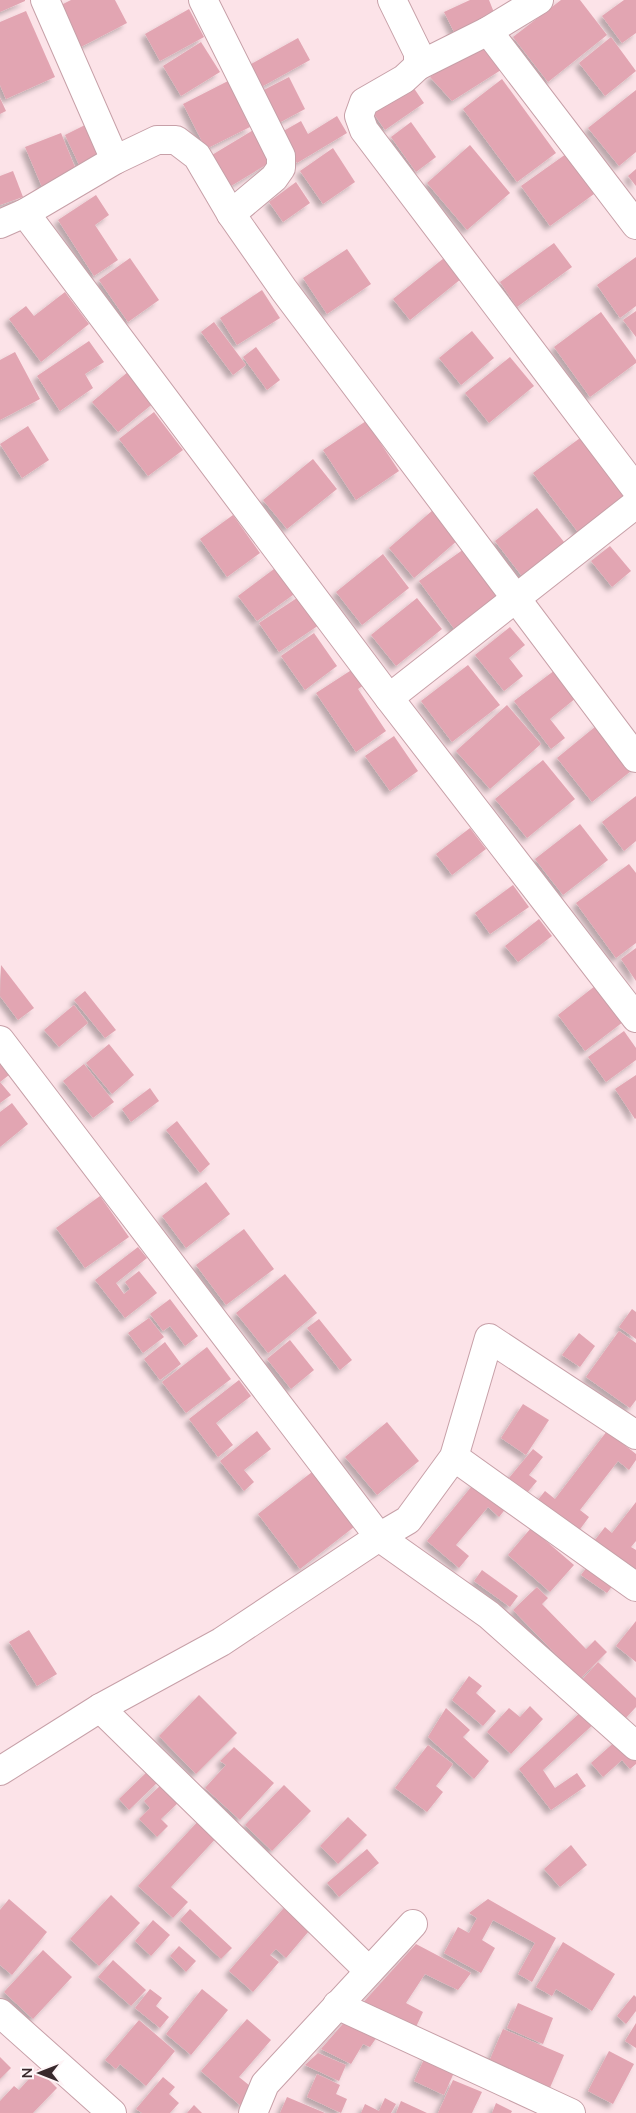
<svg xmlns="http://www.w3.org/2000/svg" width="636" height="2113" font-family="'Nunito Sans',sans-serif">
<defs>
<filter id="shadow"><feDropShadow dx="-4.5" dy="4.5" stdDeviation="2.5" flood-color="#0004"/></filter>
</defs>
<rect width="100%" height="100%" fill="#fce3e8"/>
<g fill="#e2a5b2" filter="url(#shadow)">
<polygon points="0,0 25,0 25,1 0,12"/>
<polygon points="71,0 115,0 127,23 77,49 55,8"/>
<polygon points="470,0 489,0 495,15 455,34 444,12"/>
<polygon points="561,0 580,0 607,35 548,82 513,37"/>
<polygon points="624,0 636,0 636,33 622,43 602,16"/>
<polygon points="189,9 204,37 160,61 145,34"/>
<polygon points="26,11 55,77 6,99 0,85 0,22"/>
<polygon points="611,37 636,71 605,96 579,63"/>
<polygon points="298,38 310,60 256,90 244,68"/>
<polygon points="201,42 220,72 181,96 163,66"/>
<polygon points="480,44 501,70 452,101 430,77"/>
<polygon points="289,77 305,109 277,124 260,92"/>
<polygon points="502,79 556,153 517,182 463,109"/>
<polygon points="228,81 250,127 206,149 183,104"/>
<polygon points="411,84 424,103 385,130 372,111"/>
<polygon points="636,90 636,152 619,166 588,128"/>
<polygon points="0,98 6,111 0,114"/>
<polygon points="337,116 347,133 297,163 280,133 301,121 308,134"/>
<polygon points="411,122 436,157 416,172 391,137"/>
<polygon points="85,125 103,161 82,171 65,135"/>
<polygon points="255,129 274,160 226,189 207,158"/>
<polygon points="61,133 77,172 42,187 25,147"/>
<polygon points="470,145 510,193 467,230 427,183"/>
<polygon points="333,148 355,182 323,204 300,171"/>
<polygon points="566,154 594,194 550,226 521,186"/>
<polygon points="636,169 636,186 628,176"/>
<polygon points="13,171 23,197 0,205 0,176"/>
<polygon points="296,182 310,203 283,222 269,202"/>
<polygon points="96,195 109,215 95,225 118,260 94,276 58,220"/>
<polygon points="554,243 572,267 517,307 500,282"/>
<polygon points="347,249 371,284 327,314 303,278"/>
<polygon points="636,257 636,306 620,318 597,285"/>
<polygon points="130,258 159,300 128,322 99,280"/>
<polygon points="444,258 461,279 410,320 393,299"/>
<polygon points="262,290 280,318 237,345 220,318"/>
<polygon points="65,292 89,324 41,362 9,319 26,306 34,316"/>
<polygon points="636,311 636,337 623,320"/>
<polygon points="601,312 636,360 636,363 590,397 554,347"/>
<polygon points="214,322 246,365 233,375 201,332"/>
<polygon points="472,331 494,358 461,385 439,358"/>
<polygon points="89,341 104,362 85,374 93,388 60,411 37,376"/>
<polygon points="256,347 280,380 267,390 243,357"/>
<polygon points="15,352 40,399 0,420 0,360"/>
<polygon points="510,357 534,386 489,423 465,393"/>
<polygon points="129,371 155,402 118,432 92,402"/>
<polygon points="154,412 183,450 148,476 119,439"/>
<polygon points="366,421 399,471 356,500 323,450"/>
<polygon points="28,426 49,460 22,478 0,444"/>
<polygon points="580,438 627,500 581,536 533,473"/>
<polygon points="313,459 337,489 287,529 263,500"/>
<polygon points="537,508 568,547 525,580 495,541"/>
<polygon points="433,510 458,540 414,578 389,548"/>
<polygon points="233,515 260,553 227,577 200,539"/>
<polygon points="610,546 631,571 612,587 591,561"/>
<polygon points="464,549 501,602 458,634 419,581"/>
<polygon points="383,554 409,588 362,625 336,592"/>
<polygon points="278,566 297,592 257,621 238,596"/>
<polygon points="300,596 319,625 279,652 259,623"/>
<polygon points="417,598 442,629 396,666 371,635"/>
<polygon points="510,627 525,645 509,658 523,676 504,691 475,655"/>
<polygon points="314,633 337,666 305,690 281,656"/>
<polygon points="468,665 500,705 452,742 421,701"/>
<polygon points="353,669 364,685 358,689 386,731 356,752 316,693"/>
<polygon points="555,670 576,698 550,719 565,738 551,749 514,701"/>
<polygon points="507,705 541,744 490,789 456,751"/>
<polygon points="601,722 636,767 592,802 557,758"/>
<polygon points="394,736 418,771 390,791 365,756"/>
<polygon points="543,760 575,799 527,838 495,799"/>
<polygon points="636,796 636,841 624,851 602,822"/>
<polygon points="580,824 608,860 563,895 535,859"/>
<polygon points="470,828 486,849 452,875 436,854"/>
<polygon points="629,864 636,873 636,943 616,958 576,903"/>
<polygon points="513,885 529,907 490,934 475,913"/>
<polygon points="539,919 552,936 518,962 505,946"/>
<polygon points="636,948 636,981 621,959"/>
<polygon points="1,965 34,1008 18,1020 0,996"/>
<polygon points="595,986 623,1022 585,1051 558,1015"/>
<polygon points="85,991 116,1030 105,1038 74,1000"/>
<polygon points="74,1005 88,1023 59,1047 44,1030"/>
<polygon points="624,1031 636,1048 636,1060 606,1082 588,1057"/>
<polygon points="109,1044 134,1075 112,1094 86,1063"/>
<polygon points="0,1063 9,1075 0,1082 11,1095 0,1103"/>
<polygon points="84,1064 114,1102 93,1118 63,1081"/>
<polygon points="636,1075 636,1118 635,1119 615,1089"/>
<polygon points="150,1088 159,1101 131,1122 122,1109"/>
<polygon points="12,1103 28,1124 0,1147 0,1112"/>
<polygon points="177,1121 210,1164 200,1173 166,1130"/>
<polygon points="206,1182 230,1214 186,1248 162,1216"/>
<polygon points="100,1196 129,1237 85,1268 56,1228"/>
<polygon points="244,1229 274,1269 226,1305 196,1265"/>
<polygon points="138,1247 147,1258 116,1283 124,1294 130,1289 125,1282 139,1271 157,1293 125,1318 95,1280"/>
<polygon points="285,1274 317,1313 268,1353 236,1313"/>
<polygon points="170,1299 198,1336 185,1346 170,1326 163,1331 150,1314"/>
<polygon points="632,1309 636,1312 636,1339 619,1327"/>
<polygon points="149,1318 164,1337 143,1353 128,1333"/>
<polygon points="319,1319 352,1360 340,1370 307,1328"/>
<polygon points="619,1331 636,1343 636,1400 630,1408 586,1377"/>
<polygon points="579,1333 595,1346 580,1367 562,1355"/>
<polygon points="290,1340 314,1370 291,1389 267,1359"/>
<polygon points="165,1342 181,1364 160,1380 144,1359"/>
<polygon points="207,1347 231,1379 186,1413 162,1382"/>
<polygon points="239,1380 251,1396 216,1423 233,1445 218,1457 189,1419"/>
<polygon points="523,1404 549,1420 526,1455 501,1438"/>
<polygon points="387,1422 419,1461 377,1495 345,1457"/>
<polygon points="257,1431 271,1449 244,1470 254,1482 244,1491 220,1461"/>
<polygon points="607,1431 636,1454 636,1460 629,1470 618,1461 580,1510 589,1517 578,1532 537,1501 545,1491 555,1499"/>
<polygon points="533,1449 543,1457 529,1475 537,1481 527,1493 509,1478"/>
<polygon points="312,1472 354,1527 300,1569 258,1514"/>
<polygon points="476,1481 507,1507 499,1517 488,1507 456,1545 469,1556 459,1568 427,1541"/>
<polygon points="636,1502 636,1541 631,1547 636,1550 636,1572 595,1540 605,1527 612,1533"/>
<polygon points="531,1528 574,1565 550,1592 508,1555"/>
<polygon points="590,1563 616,1581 607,1593 581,1575"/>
<polygon points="482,1570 518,1596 510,1607 474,1581"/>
<polygon points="537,1587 548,1598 542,1604 586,1649 595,1640 607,1652 580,1679 513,1610"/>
<polygon points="636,1621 636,1662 616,1646"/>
<polygon points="29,1630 57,1674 37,1686 9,1642"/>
<polygon points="598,1662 636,1698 636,1707 623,1721 581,1681"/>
<polygon points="469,1676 482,1686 476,1693 496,1711 483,1726 452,1700"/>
<polygon points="199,1695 237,1733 196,1774 159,1736"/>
<polygon points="530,1706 543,1719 511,1754 487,1732 509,1708 520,1717"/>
<polygon points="446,1708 470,1730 463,1737 489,1761 474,1779 428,1737"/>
<polygon points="584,1709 596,1722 543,1770 555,1788 577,1773 586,1786 551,1810 519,1769"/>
<polygon points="618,1739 636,1759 636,1764 630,1769 622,1760 603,1777 591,1763"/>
<polygon points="428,1745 453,1764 436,1786 443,1792 427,1812 395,1788"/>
<polygon points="234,1747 274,1783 240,1820 205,1788 226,1765 220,1761"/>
<polygon points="150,1769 160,1780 129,1810 119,1799"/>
<polygon points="162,1784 179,1802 161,1819 168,1826 157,1837 139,1819 150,1808 144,1801"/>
<polygon points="284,1785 311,1811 272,1851 245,1825"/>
<polygon points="348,1817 367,1835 338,1864 320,1846"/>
<polygon points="201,1818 219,1835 171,1887 188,1902 173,1918 138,1886"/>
<polygon points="571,1845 587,1865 560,1887 544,1869"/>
<polygon points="367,1849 379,1863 339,1897 327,1883"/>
<polygon points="111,1895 140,1923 99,1966 70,1939"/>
<polygon points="9,1899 47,1932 12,1975 0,1965 0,1910"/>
<polygon points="488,1899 556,1938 532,1982 518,1974 535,1943 493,1920 482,1940 495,1948 481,1973 444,1953 458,1927 469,1933 477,1918 469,1913"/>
<polygon points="289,1902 314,1925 286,1958 276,1949 270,1955 279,1962 253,1992 229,1971"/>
<polygon points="190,1909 232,1948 221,1959 180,1920"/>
<polygon points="153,1920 170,1935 151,1956 135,1941"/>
<polygon points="563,1942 615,1974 592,2011 556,1989 552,1996 536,1987"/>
<polygon points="416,1944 471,1973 458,1990 425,1974 406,2003 423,2012 415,2029 361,2005"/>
<polygon points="179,1946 196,1961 186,1972 170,1956"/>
<polygon points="43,1950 72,1977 33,2019 4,1992"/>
<polygon points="113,1960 146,1990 131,2006 98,1977"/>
<polygon points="150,1989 162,1998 156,2006 169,2017 160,2028 135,2008"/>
<polygon points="202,1989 228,2010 191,2055 166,2034"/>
<polygon points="634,1995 636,1997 636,2011 626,2024 617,2016"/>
<polygon points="518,2003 553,2018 543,2044 507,2028"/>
<polygon points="348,2018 379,2034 370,2047 363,2044 351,2064 321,2049"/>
<polygon points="247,2019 271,2040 239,2077 255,2090 241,2106 201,2071"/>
<polygon points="139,2020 175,2051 146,2086 120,2064 116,2069 105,2060"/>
<polygon points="636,2023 636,2048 625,2041"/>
<polygon points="503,2029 564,2055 549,2090 488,2064"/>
<polygon points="609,2051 634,2064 613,2104 588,2091"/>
<polygon points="318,2053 346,2065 339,2081 305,2065"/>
<polygon points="426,2055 456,2068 444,2095 414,2081"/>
<polygon points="0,2057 11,2068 0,2079"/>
<polygon points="38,2069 57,2088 33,2113 0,2113 0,2101 14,2086 19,2090"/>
<polygon points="317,2074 340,2085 336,2094 347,2099 341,2113 307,2097"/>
<polygon points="163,2077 175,2087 169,2094 179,2103 170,2113 142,2113 136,2109"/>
<polygon points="453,2080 482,2092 472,2113 438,2113"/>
<polygon points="287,2097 325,2113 280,2113"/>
<polygon points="385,2098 396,2104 391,2113 361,2113 365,2104 379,2111"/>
<polygon points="401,2101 427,2113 396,2113"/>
<polygon points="496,2103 512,2111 511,2113 492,2113"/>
<polygon points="194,2105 202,2113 187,2113"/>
</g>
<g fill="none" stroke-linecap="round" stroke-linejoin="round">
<defs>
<g id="minor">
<polyline points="45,0 115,160"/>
<polyline points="203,0 281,156 281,168 274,178 231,214"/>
<polyline points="392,0 418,53 418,66 404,79 364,102 359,116 364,130 636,489"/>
<polyline points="488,31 636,225"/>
<polyline points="418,66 488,31 539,0"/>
<polyline points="25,213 389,698 636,1018"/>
<polyline points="0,224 25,213 115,160 157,140 176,140 197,156 231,214 284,290 636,758"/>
<polyline points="389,698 636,504"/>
<polyline points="0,1040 379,1537 489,1615 636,1746"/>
<polyline points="454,1457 636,1587"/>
<polyline points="100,1708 369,1971"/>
<polyline points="0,1771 100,1708 221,1642 379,1537 408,1520 454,1457 489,1338 636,1435"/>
<polyline points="337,2005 571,2113"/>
<polyline points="0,2013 112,2113"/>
<polyline points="253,2113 265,2084 413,1924"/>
</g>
</defs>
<use href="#minor" stroke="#c7a0a8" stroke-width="30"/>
<use href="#minor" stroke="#fff" stroke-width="28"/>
</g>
<g transform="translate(40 2073) rotate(270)" stroke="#fef5f7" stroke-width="4" paint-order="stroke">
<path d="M0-4L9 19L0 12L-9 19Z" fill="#38292c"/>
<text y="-8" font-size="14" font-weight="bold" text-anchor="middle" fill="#38292c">N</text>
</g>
</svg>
